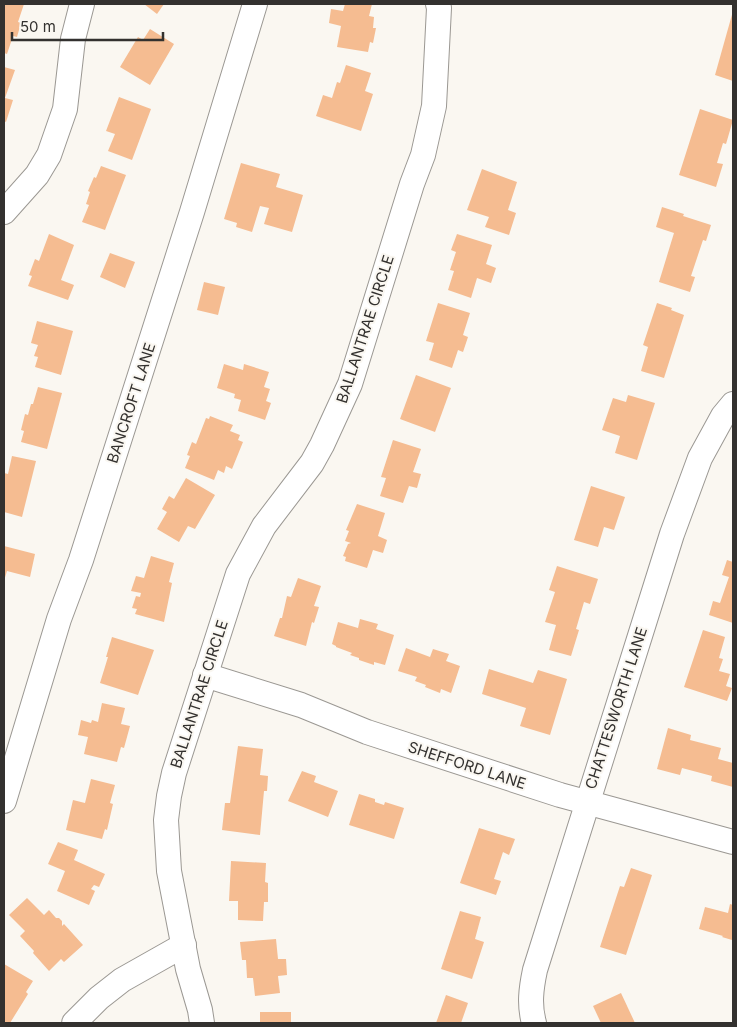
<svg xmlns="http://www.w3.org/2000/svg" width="737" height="1027" font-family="Inter,sans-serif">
<rect width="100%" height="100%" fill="#faf7f1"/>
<g fill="#f5bc91">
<polygon points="4,4 24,4 18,22 21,23 17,37 13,36 7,54 4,53"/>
<polygon points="144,4 164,4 157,14"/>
<polygon points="345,4 372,4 369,16 374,17 373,28 376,28 373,43 370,42 368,52 337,47 341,26 329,23 331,9 343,11"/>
<polygon points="733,11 733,81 715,75"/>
<polygon points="150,29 174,44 150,85 120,67 138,37 143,40"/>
<polygon points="346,65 371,73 365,91 373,94 361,131 316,116 323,95 332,98 337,82 340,83"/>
<polygon points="4,67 15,70 5,98 13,100 6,122 4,121"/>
<polygon points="119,97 151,109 132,160 108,151 115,134 106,131"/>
<polygon points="700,109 733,120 726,144 723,143 717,163 723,164 716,187 679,175"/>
<polygon points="241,163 280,174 276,187 303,195 292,232 264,224 269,208 260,206 252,232 236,227 237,223 224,219"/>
<polygon points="101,166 126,175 105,230 82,222 89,205 86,204 90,192 88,191 94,177 96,178"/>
<polygon points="482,169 517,182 508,210 516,213 509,235 485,227 489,217 467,210"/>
<polygon points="662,207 684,214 683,216 711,225 706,241 703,240 691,276 695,277 690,292 659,282 674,233 656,227"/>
<polygon points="49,234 74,245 61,280 74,285 68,300 28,286 32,276 29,275 35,259 39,261"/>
<polygon points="457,234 492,245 486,264 496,268 491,283 477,278 471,298 448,290 454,271 450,270 456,252 451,250"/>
<polygon points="110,253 135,262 125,288 100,277"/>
<polygon points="204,282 225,287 218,315 197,310"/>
<polygon points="438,303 470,313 463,335 468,337 463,352 458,350 452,368 429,360 434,343 426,341"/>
<polygon points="657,303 672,308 671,310 684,315 664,378 641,371 648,347 643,345"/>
<polygon points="37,321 73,331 61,375 35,367 38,357 34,356 38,345 31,343"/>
<polygon points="224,364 243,370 244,364 269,372 264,387 270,389 266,401 271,403 265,420 238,411 241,400 234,398 235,394 217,388"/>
<polygon points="416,375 451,388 435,432 400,419"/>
<polygon points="38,387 62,393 47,449 21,442 24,431 21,430 25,414 28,415 31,404 33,404"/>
<polygon points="628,395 655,403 637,460 615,453 620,436 602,430 613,398 626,402"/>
<polygon points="210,416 233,425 230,431 240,435 238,440 243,442 232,469 226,466 224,473 218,470 214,480 185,468 190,456 187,455 192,442 196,444 206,418 209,419"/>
<polygon points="393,440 421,449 413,472 421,474 417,488 409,486 403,503 380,496 386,478 381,477"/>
<polygon points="12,456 36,461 22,517 4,512 4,473 8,474"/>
<polygon points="186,478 215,495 195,529 188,526 179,542 157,529 167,512 162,509 169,496 174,499"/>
<polygon points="591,486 625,497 614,530 604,527 598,547 574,540"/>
<polygon points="357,504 385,513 378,536 387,540 383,553 373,550 367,568 345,561 346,557 343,556 348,544 351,543 345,541 349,531 346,530"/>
<polygon points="4,546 35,554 30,577 7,571 4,581"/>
<polygon points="151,556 174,563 169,582 172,583 164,622 135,614 137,609 132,608 136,596 140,597 141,593 131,591 136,576 144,578"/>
<polygon points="727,560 733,562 733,623 709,615 713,601 720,603 729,577 722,575"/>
<polygon points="557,566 598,579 590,604 584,602 576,629 579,630 571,656 549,650 556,625 545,622 555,592 549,590"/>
<polygon points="298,578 321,586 314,606 319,607 314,623 312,622 306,646 274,636 280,618 282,618 287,596 291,597"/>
<polygon points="360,619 378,624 376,629 394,635 385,665 374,662 374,665 359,660 359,658 350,655 352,653 336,647 336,646 332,644 338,622 358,628"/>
<polygon points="703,630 725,637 719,658 723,659 719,671 730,674 726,686 732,688 727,701 684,687"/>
<polygon points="112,637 154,650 138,695 100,683 108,657 106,657"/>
<polygon points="406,648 430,657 433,649 449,654 446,661 460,666 451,693 441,689 440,693 425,687 426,685 415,681 417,677 398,671"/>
<polygon points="489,669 533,683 538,670 567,679 550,735 520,726 526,708 482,694"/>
<polygon points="102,703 125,708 121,724 130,726 124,748 121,747 117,762 84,754 88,737 78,735 81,720 91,723 92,720 98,722"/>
<polygon points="668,728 691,735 690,740 721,748 718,759 733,763 733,787 711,781 712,776 682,768 680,775 657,769"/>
<polygon points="238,746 263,749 260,775 268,776 267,791 264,791 260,835 222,830 225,803 230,803"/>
<polygon points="302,771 316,776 314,782 338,791 328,817 288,801"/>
<polygon points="91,779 115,785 110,803 113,804 107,830 105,829 102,839 66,830 73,800 85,803"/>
<polygon points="359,794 375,799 375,802 384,805 385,802 404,808 394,839 349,825"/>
<polygon points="479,828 515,839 509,855 503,852 494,879 501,881 496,895 460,883"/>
<polygon points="58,842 78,850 74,860 105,874 99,887 94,885 91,889 95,891 89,905 57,891 65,871 48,864"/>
<polygon points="231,861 266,863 265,882 268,883 268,902 264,902 263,921 238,920 238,901 229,901"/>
<polygon points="631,868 652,875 626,955 600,947 620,886 624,887"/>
<polygon points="27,898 44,915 49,910 56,918 59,918 62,921 62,926 64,924 83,945 64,962 61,959 49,971 33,953 34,951 20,936 25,931 9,915"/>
<polygon points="730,904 733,905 732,940 722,937 723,936 699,929 705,907 728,913"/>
<polygon points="460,911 481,917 475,939 484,942 472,979 441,969"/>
<polygon points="276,939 278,959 286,959 287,975 278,976 280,993 255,996 253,978 247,978 246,960 242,960 240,942"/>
<polygon points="4,964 33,981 26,992 28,994 10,1023 4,1023"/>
<polygon points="621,993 635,1023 601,1023 593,1006"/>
<polygon points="446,995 468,1003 461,1023 436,1023"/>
<rect x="260" y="1012" width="31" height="11"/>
</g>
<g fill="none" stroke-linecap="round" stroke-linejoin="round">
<defs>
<g id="minor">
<polyline points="4,212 37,175 49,155 65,109 73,39 82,4"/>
<polyline points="205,675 301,705 367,732 560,795 733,842"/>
<polyline points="4,801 59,619 81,560 192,212 255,4"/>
<polyline points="74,1023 99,998 122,980 184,945"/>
<polyline points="202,1023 200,1010 188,969 169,871 166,820 169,796 174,773 238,574 264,526 312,463 322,445 350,384 412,184 423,155 434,106 439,8 438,4"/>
<path d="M534,1023c-5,-18 -3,-34 1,-53l137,-436 28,-76 23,-42 10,-12"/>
</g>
</defs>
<use href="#minor" stroke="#9b9893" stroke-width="26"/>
<use href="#minor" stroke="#fff" stroke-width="24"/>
</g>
<g text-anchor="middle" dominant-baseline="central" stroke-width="4" stroke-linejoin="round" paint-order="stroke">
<g font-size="15" fill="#33312f" stroke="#faf7f1">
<text transform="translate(365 329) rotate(-72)">BALLANTRAE CIRCLE</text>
<text transform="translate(131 403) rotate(-72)">BANCROFT LANE</text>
<text transform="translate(199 694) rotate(-72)">BALLANTRAE CIRCLE</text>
<text transform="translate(616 708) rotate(-72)">CHATTESWORTH LANE</text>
<text transform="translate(467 765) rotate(18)">SHEFFORD LANE</text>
</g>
</g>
<rect width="737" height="1027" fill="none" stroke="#33312f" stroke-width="10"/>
<path d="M12 32v8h151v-8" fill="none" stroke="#33312f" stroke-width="2.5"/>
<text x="20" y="32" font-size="15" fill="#33312f" stroke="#faf7f1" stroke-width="4" paint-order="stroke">50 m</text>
</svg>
